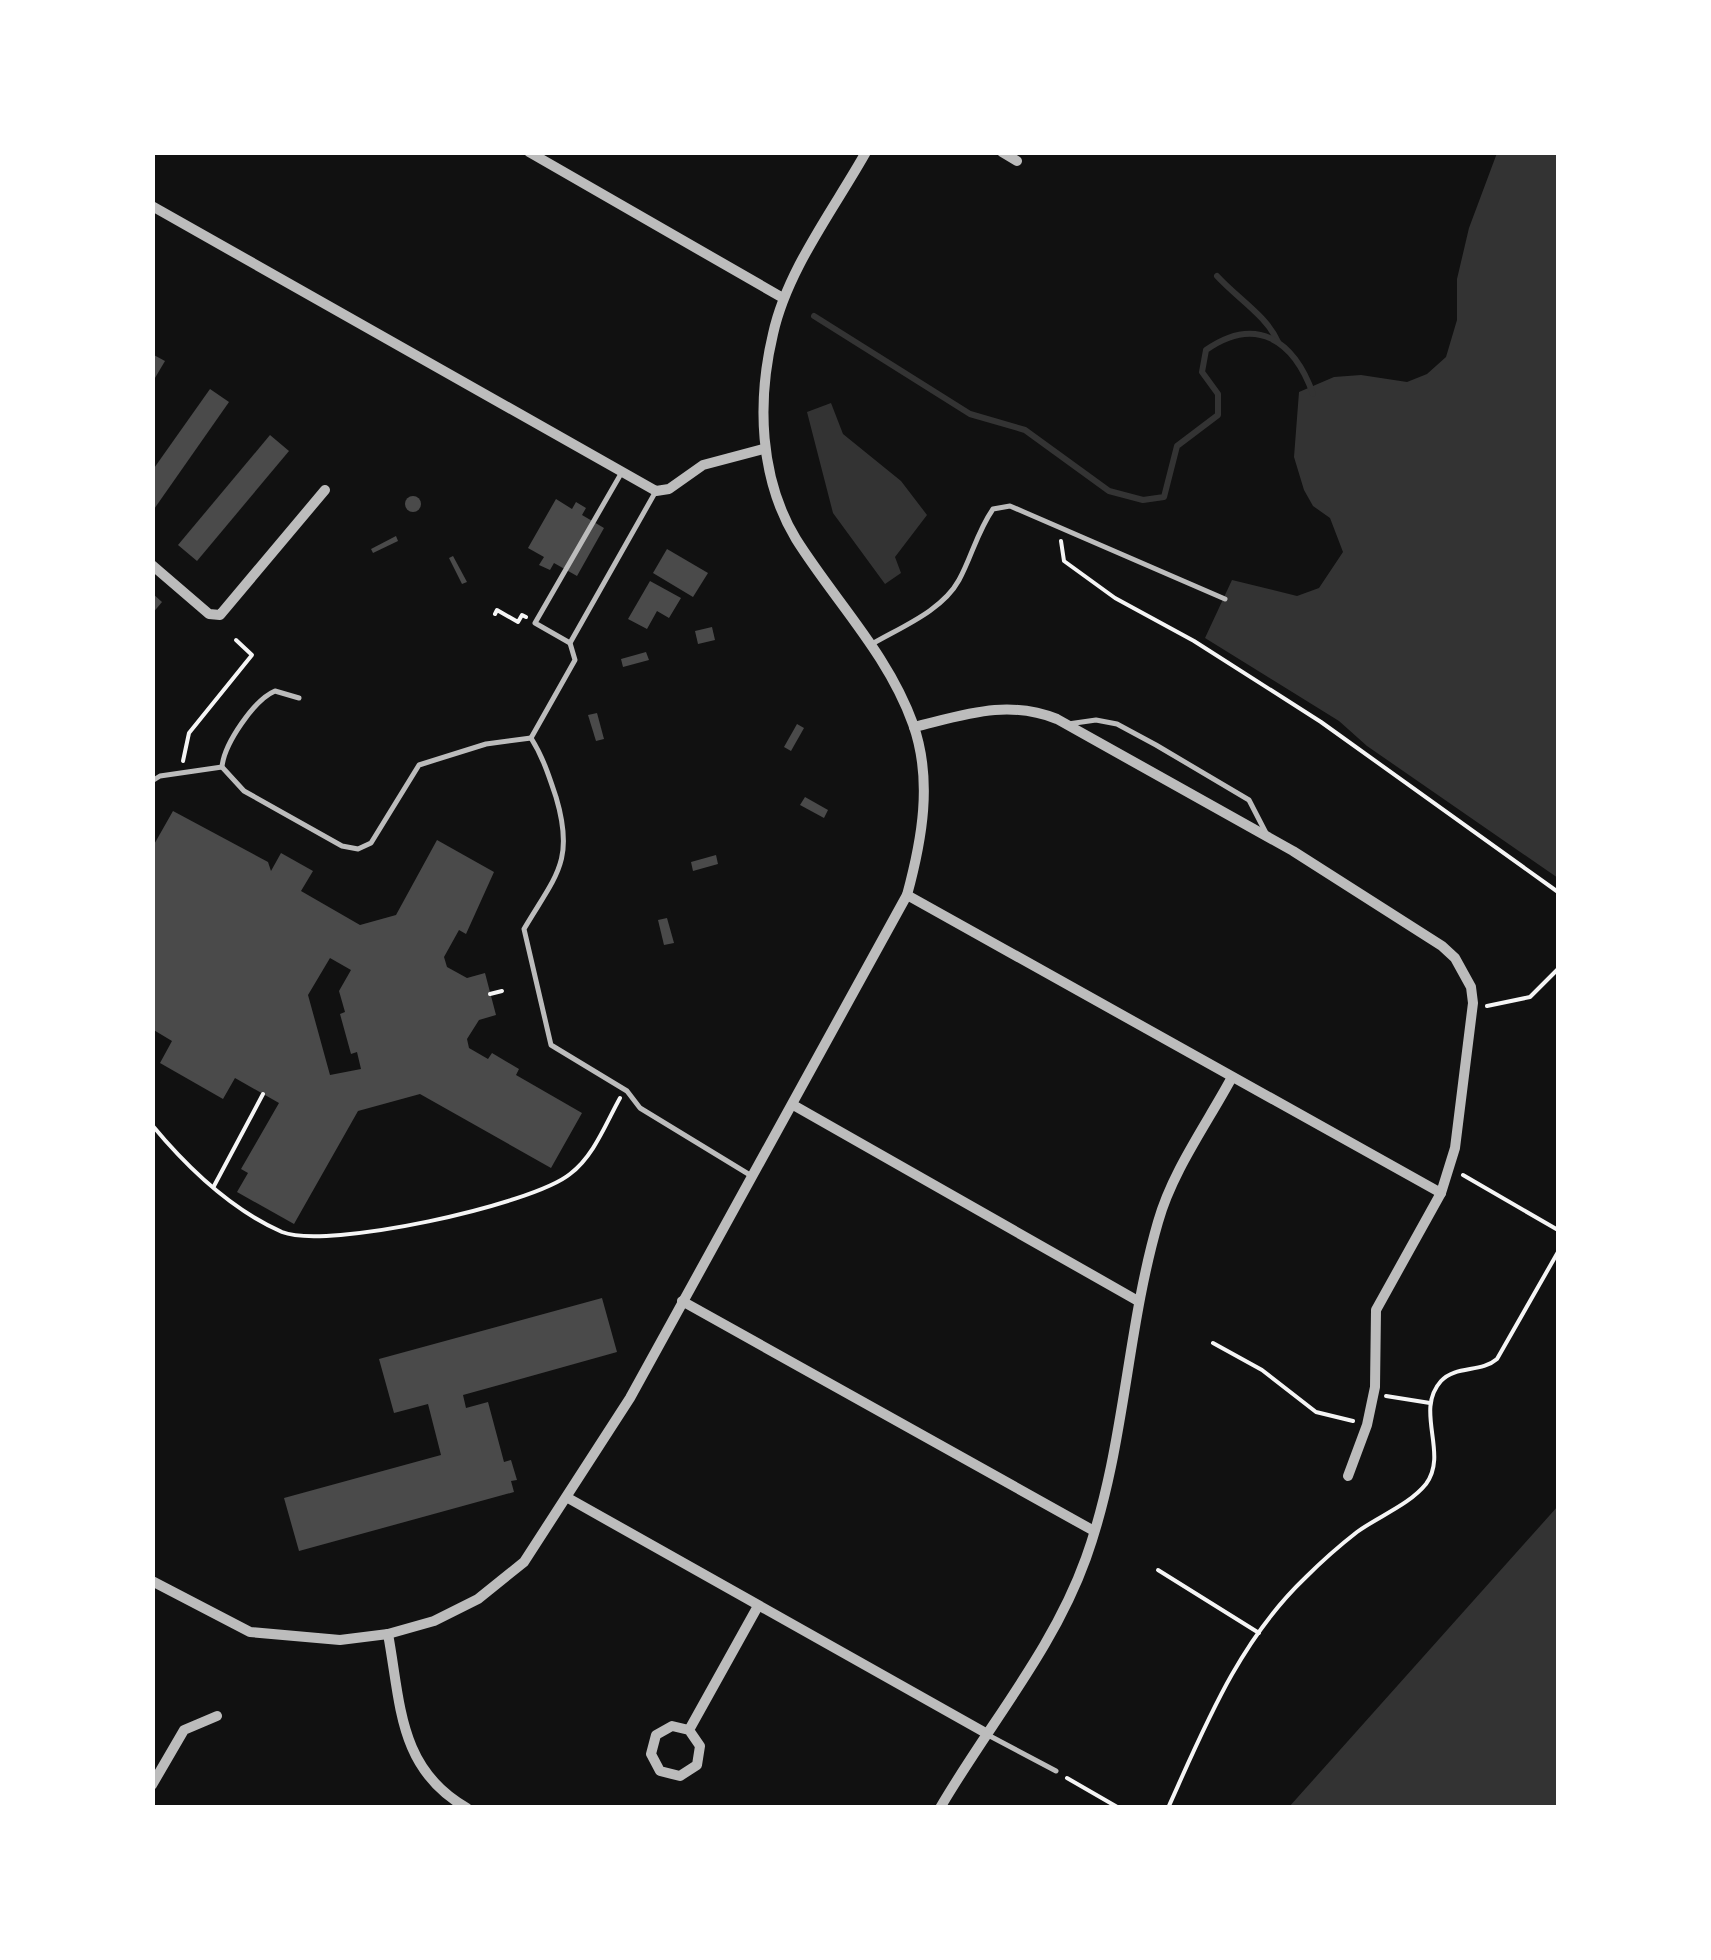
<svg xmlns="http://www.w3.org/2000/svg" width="1711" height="1960" font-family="'Alegreya Sans',sans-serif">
<rect width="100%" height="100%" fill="#111"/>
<g fill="#333">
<polygon points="1497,153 1558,153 1558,878 1367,746 1339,721 1205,638 1232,580 1297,596 1319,588 1343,552 1330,518 1313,506 1304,490 1294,457 1299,392 1334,377 1361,375 1407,382 1427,374 1446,357 1457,320 1457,279 1469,228"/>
<polygon points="831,403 843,434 901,481 927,515 895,557 901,573 885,584 833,513 807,412"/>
<polygon points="1558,1506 1558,1807 1289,1807"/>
</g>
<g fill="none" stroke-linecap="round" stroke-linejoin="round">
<g stroke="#333" stroke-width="6">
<path d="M1217,276c21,23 50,40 61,66"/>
<path d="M814,316l156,98 55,16 84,61 34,9 21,-3 13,-51 41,-31v-21l-16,-22 4,-22c50,-35 88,-10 107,44"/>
</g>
</g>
<g fill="#4a4a4a" fill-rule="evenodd">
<polygon points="152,354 165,361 152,383"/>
<polygon points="210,389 229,402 152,512 152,471"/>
<polygon points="270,435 289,451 197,561 178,545"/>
<circle cx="413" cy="504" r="8"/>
<polygon points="556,499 572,509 576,502 586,508 582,515 604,528 577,576 554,563 550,570 539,565 544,557 528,548"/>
<polygon points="396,536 398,541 373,553 371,549"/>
<polygon points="667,549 708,573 693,597 653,573"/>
<polygon points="453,556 467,582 462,584 449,558"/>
<polygon points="650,581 681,598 669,618 657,611 647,629 628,619"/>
<polygon points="152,593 162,602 152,614"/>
<polygon points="712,627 715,640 698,644 695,631"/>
<polygon points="646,652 649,660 623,667 621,659"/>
<polygon points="597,713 604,739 596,741 588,715"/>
<polygon points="797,724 804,728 791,751 784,747"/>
<polygon points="805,797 828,810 824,818 800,805"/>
<path d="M173,811l95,51 3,9 10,-18 32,18 -12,20 59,34 36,-10 41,-75 57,32 -28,62 -7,-4 -15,27 3,10 20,11 18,-5 11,42 -17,5 -12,19 2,9 19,11 4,-6 27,16 -3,6 66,38 -31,55 -131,-74 -62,17 -64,113 -57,-32 11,-19 -7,-4 38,-66 -44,-25 -12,21 -63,-36 12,-22 -20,-12v-181zM330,958l21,12 -12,21 6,21 -5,2 11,40 6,-2 4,17 -31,6 -22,-80z"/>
<polygon points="716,855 718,864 693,871 691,862"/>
<polygon points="667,918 674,943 664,945 658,920"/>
<polygon points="602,1298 617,1352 463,1395 466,1408 488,1402 504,1462 511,1460 517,1480 511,1481 514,1492 299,1551 284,1498 441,1455 428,1404 394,1413 379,1359"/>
</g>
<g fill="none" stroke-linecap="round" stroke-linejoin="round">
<g stroke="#f5f5f5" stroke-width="4">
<polyline points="1061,541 1064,561 1115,598 1194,641 1321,722 1558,892"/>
<polyline points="495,614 497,610 518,622 522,615 526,617"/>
<polyline points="183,761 189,733 252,655 236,640"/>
<polyline points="490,994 502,991"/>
<polyline points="1487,1006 1530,997 1558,969"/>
<path d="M152,1125c34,41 80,85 130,107 45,18 250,-27 288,-58 24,-18 36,-51 50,-76"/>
<polyline points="1463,1175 1558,1230"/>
<polyline points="214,1186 263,1094"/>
<polyline points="1213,1343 1262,1370 1316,1412 1353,1421"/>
<polyline points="1386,1396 1430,1403"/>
<polyline points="1158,1570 1259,1633"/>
<polyline points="1067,1778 1119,1808"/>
<path d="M1168,1808c37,-82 71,-167 137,-230 16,-16 34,-32 52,-46 22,-16 52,-27 69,-48 23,-31 -12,-73 15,-103 15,-16 40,-8 56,-22l61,-107"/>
</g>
<g stroke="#bcbcbc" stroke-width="5">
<polyline points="570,643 535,623 622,472"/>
<path d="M872,644c29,-17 70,-33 87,-64 13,-24 18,-48 34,-71l17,-3 215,93"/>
<path d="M299,698l-24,-7c-21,9 -51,53 -53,76l22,24 98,55 16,3 13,-6 48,-78 67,-21 45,-6"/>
<polyline points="1068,724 1096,720 1117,724 1156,745 1249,800 1266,833"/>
<path d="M531,738c12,19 18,38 25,59 19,64 0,78 -32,132l27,116 76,46 13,17 110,67"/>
<polyline points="531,738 575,660 570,643 656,491"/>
<polyline points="152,781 160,776 222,767"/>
<polyline points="988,1735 1056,1771"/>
</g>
<g stroke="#bcbcbc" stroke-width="10">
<polyline points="529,152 783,298"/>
<polyline points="1002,152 1017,161"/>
<polyline points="152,206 656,491 669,489 703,465 763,449"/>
<polyline points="152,565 209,614 220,615 325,490"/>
<path d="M914,727c50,-12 93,-28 143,-8l236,132 149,95 13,12 16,29 2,16 -18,145 -14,45 -65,117 -1,77 -8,38 -19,51"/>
<polyline points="907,895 1441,1193"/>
<polyline points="795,1106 1138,1301"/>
<polyline points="682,1301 1094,1531"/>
<polyline points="568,1498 984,1732"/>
<path d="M152,1581l98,51 90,8 48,-6 46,-13 44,-22 46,-37 106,-164 277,-503c15,-55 26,-115 6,-171 -25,-70 -78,-123 -117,-185 -37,-61 -39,-138 -23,-205 14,-64 61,-125 93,-182"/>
<path d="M388,1634c13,70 10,135 79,174"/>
<polyline points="689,1730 700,1746 697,1765 680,1776 660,1771 651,1754 656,1735 672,1726 689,1730 758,1606"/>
<polyline points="152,1785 184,1730 217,1716"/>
<path d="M940,1808c49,-84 113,-158 146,-250 39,-109 40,-226 72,-336 14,-50 48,-97 73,-143"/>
</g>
</g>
<rect width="1711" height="1960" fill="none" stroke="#ffffff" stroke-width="310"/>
</svg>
